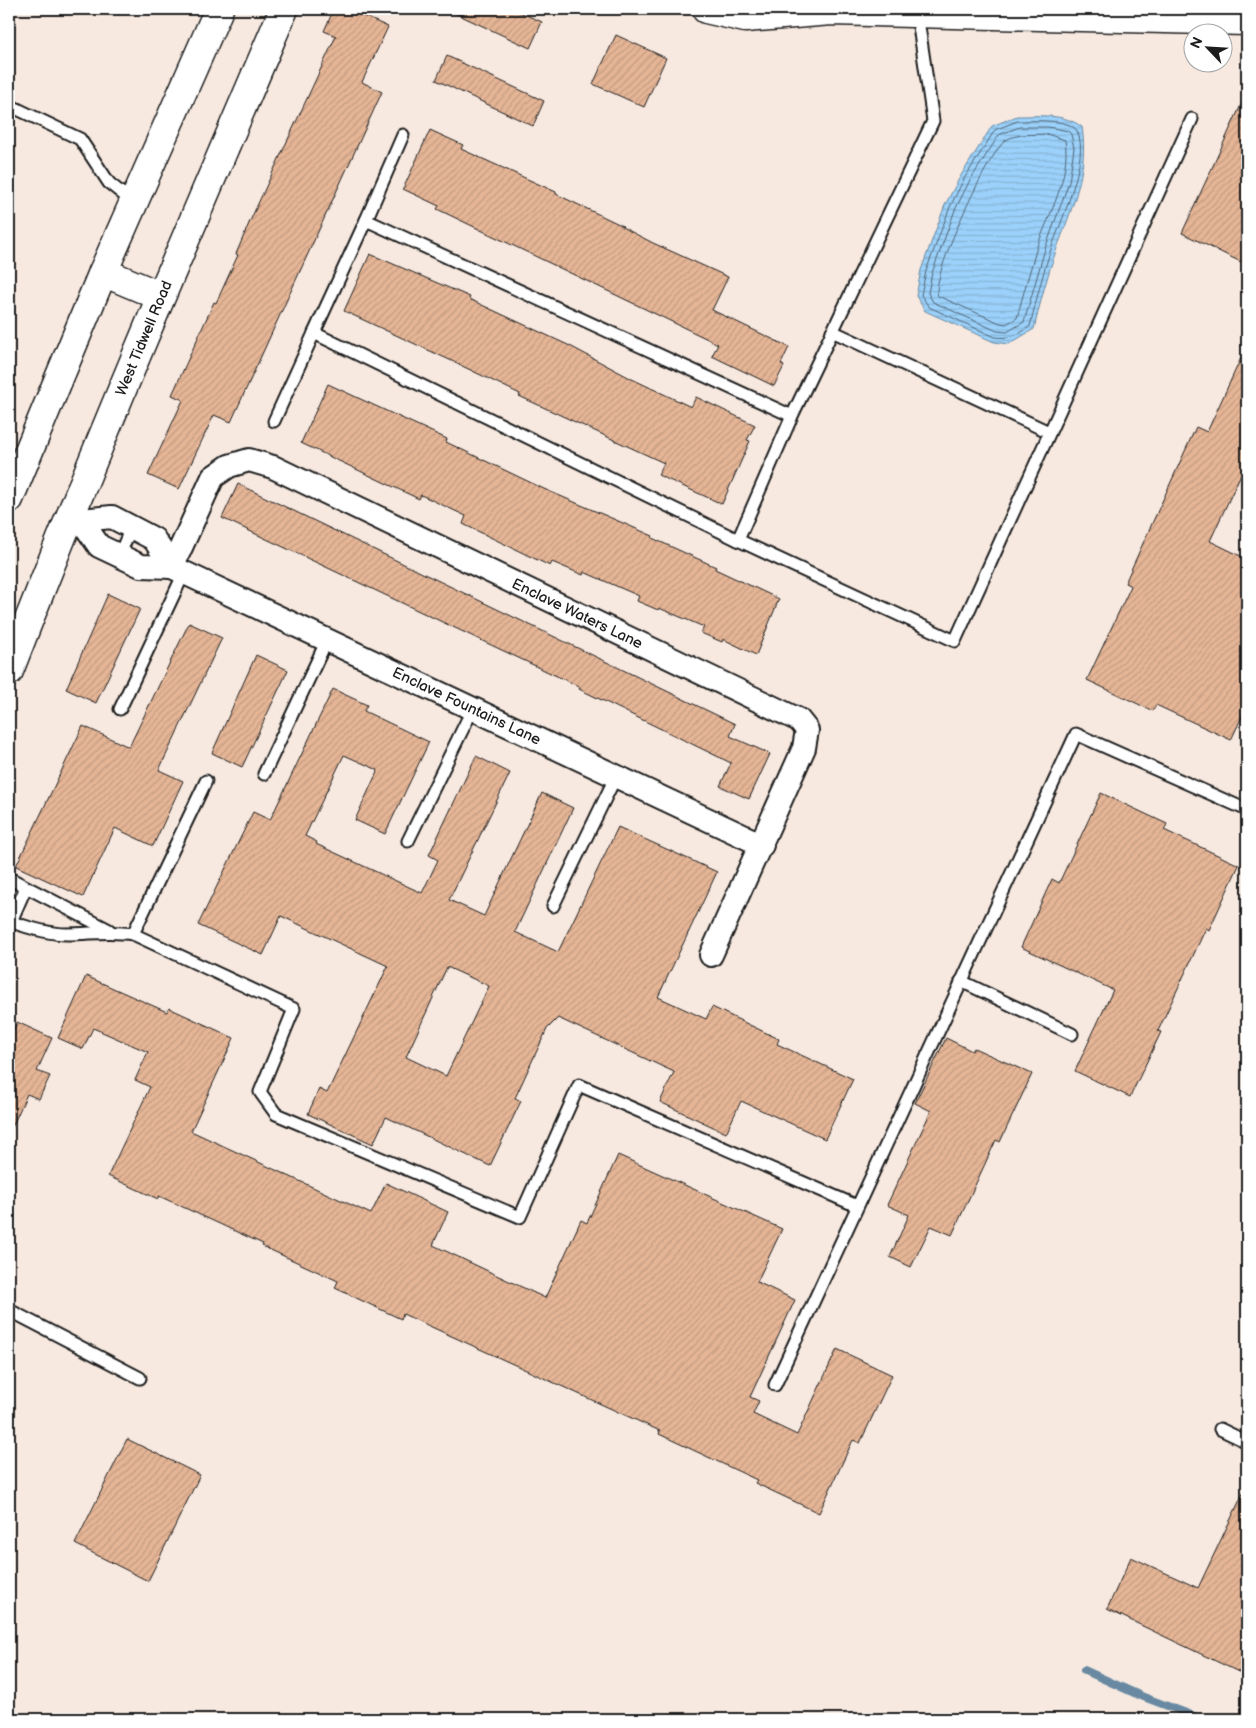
<svg xmlns="http://www.w3.org/2000/svg" width="1256" height="1728" font-family="'Balsamiq Sans',sans-serif">
<defs>
<pattern id="water-rules" width="6" height="5" patternUnits="userSpaceOnUse" patternTransform="scale(1.25)"><rect width="6" height="5" fill="#9bd1fa"/><path d="M0 2.5h6" fill="none" stroke="#85b3d6"/></pattern>
<pattern id="building-hatch" width="6" height="6" patternUnits="userSpaceOnUse" patternTransform="scale(1.25)"><rect width="6" height="6" fill="#e5b596"/><path d="M-1 1l2-2M0 6l6-6M5 7l2-2" fill="none" stroke="#c49b81"/></pattern>
</defs>
<rect width="100%" height="100%" fill="#f7e9e0"/>
<filter id="ink" filterUnits="userSpaceOnUse"><feTurbulence type="fractalNoise" baseFrequency=".02" numOctaves="2"/><feDisplacementMap in="SourceGraphic" scale="10" xChannelSelector="R" yChannelSelector="G"/><feConvolveMatrix kernelMatrix="1 2 1 2 8 2 1 2 1" color-interpolation-filters="sRGB"/></filter>
<g filter="url(#ink)">
<path fill="url(#water-rules)" stroke="#6889a1" d="M1017,116c22,0 47,-3 65,11 7,45 -11,83 -26,124 -9,25 -16,52 -22,78l-25,15 -15,-2 -69,-31 -9,-15 5,-26 24,-65 15,-28 32,-51z"/>
<g fill="none" stroke-linecap="round" stroke-linejoin="round">
<g stroke="#4f6475" stroke-width="1">
<path d="M1018,121c12,0 52,-3 59,10 14,26 -18,94 -27,121 -8,24 -14,49 -20,74 -11,9 -21,13 -35,11l-66,-30 -8,-12 5,-24 24,-64 14,-28 31,-49z"/>
<polygon points="1020,127 1048,127 1068,131 1071,134 1074,148 1069,182 1045,249 1024,322 1007,332 997,331 933,302 928,293 932,273 955,210 969,182 999,135"/>
<path d="M1047,134l18,6c6,36 -16,74 -28,107 -7,24 -14,47 -20,71l-11,6 -6,-1 -62,-27c-9,-16 51,-145 68,-156 12,-7 27,-5 41,-6z"/>
</g>
<polyline stroke="#6889a1" stroke-width="8" points="1084,1670 1141,1696 1202,1719"/>
</g>
<g fill="url(#building-hatch)" stroke="#1c1c1c" fill-rule="evenodd">
<polygon points="334,9 348,9 388,27 362,82 382,92 231,422 214,415 179,489 148,475 183,400 172,395 214,302 216,303 238,255 236,254 250,221 336,36 324,31"/>
<polygon points="446,9 513,9 542,22 530,48"/>
<polygon points="616,35 666,58 644,107 593,84"/>
<polygon points="447,56 544,101 533,126 436,80"/>
<polygon points="1247,92 1247,265 1182,233"/>
<polygon points="430,130 463,145 461,149 556,192 556,194 623,226 622,227 653,243 728,277 712,310 789,347 781,364 784,366 774,386 712,356 718,344 437,209 439,206 403,189"/>
<polygon points="370,254 470,297 469,299 570,346 632,379 691,407 696,397 755,425 747,440 750,441 722,504 658,475 664,463 519,396 520,394 454,362 344,311"/>
<polygon points="1247,345 1247,461 1210,541 1247,559 1247,706 1231,740 1156,705 1153,711 1087,680 1131,586 1125,583 1196,427 1207,432"/>
<polygon points="328,384 447,439 446,442 544,489 653,536 652,538 716,567 715,569 779,599 756,655 723,639 722,642 701,633 704,627 659,608 658,610 637,601 639,596 584,572 583,575 552,562 550,566 463,524 466,516 421,495 419,499 301,443"/>
<polygon points="238,484 735,724 730,736 770,754 749,799 720,786 731,763 579,689 580,687 222,518"/>
<polygon points="108,594 140,609 96,703 66,689"/>
<polygon points="189,623 222,638 159,770 183,781 153,846 115,828 83,897 16,866 83,726 129,747"/>
<polygon points="256,655 288,670 242,767 212,753"/>
<path d="M333,689l34,16 -3,6 65,31 -44,92 -30,-14 23,-50 -34,-15 -39,81 12,6 -1,2 106,49 16,-33 -9,-5 47,-99 34,17 -61,127 35,16 58,-123 31,15 -58,124 43,20 60,-125 99,45 -59,125 48,22 6,-12 67,32 -2,5 76,35 -28,60 -84,-38 -15,32 -66,-31 14,-30 -116,-54 -11,11 -32,69 6,3 -31,65 -104,-49 -13,27 -65,-30 11,-25 8,4 61,-127 -107,-50 -18,39 -65,-30 55,-113 17,8zM447,967l42,19 -43,90 -40,-19z"/>
<polygon points="1101,793 1167,824 1164,830 1239,865 1209,930 1206,928 1158,1031 1161,1032 1130,1097 1075,1071 1113,990 1021,947 1052,879 1059,883"/>
<polygon points="86,976 167,1012 169,1008 234,1038 191,1131 371,1214 386,1183 448,1212 433,1245 545,1298 581,1220 587,1223 618,1155 782,1229 757,1282 795,1300 750,1397 759,1401 753,1414 797,1435 837,1349 892,1375 860,1443 853,1440 819,1513 755,1483 757,1480 659,1434 660,1431 403,1314 401,1319 335,1288 338,1281 262,1246 263,1244 159,1196 158,1199 108,1176 150,1087 135,1080 148,1052 93,1028 83,1049 58,1038"/>
<polygon points="17,1022 52,1038 37,1071 50,1076 39,1099 27,1094 9,1134 9,1040"/>
<polygon points="946,1038 972,1051 974,1048 1032,1074 1000,1142 996,1140 952,1235 931,1226 911,1267 890,1257 909,1215 887,1205 931,1111 915,1103"/>
<polygon points="127,1439 200,1475 148,1581 75,1544"/>
<polygon points="1247,1485 1247,1676 1107,1609 1131,1557 1198,1588"/>
</g>
<g fill="none" stroke-linecap="round" stroke-linejoin="round">
<defs>
<g id="lane">
<polyline points="9,105 80,139 109,183 134,203"/>
<polyline points="366,220 403,135"/>
<polyline points="832,331 1049,432"/>
<polyline points="792,416 366,220 314,333 738,540 792,416 933,121 917,13"/>
<polyline points="274,421 314,333"/>
<polyline points="738,540 955,641 1192,119"/>
<polyline points="119,556 131,528"/>
<polyline points="120,709 184,573"/>
<polyline points="264,774 327,640"/>
<polyline points="408,841 473,708"/>
<polyline points="9,878 109,930"/>
<polyline points="553,906 616,776"/>
<path d="M9,921c17,6 39,13 58,13 24,0 41,-4 66,0l161,75 -34,83 16,22 244,103 59,-132 278,121"/>
<polyline points="9,926 26,887"/>
<polyline points="133,934 206,781"/>
<polyline points="961,981 1072,1034"/>
<polyline points="9,1310 140,1378"/>
<polyline points="775,1385 1076,734 1247,810"/>
<polyline points="1220,1429 1247,1442"/>
</g>
<g id="street">
<polyline points="70,515 81,520 112,517 154,539 172,567"/>
<path id="s1" d="M81,520l18,26 42,20 31,1 590,278"/>
<path id="s2" d="M172,567l41,-90 16,-11 20,-6 24,7 526,253 8,10 -3,18 -93,207"/>
</g>
<g id="secondary">
<polyline points="706,9 745,18 831,11 1247,21"/>
<polyline points="103,272 160,296"/>
<polyline points="9,499 103,272 219,9"/>
<path id="s3" d="M9,671c86,-223 181,-443 275,-662"/>
</g>
</defs>
<use href="#lane" stroke="#1c1c1c" stroke-width="15"/>
<use href="#street" stroke="#1c1c1c" stroke-width="26"/>
<use href="#secondary" stroke="#1c1c1c" stroke-width="31"/>
<use href="#lane" stroke="#fff" stroke-width="11"/>
<use href="#street" stroke="#fff" stroke-width="22"/>
<use href="#secondary" stroke="#fff" stroke-width="28"/>
</g>
</g>
<g text-anchor="middle" dominant-baseline="central" stroke-width="4" stroke-linejoin="round" paint-order="stroke">
<g font-size="15" fill="#1c1c1c" stroke="#fff">
<text stroke="none"><textPath href="#s3" startOffset="359">West Tidwell Road</textPath></text>
<text stroke="none"><textPath href="#s2" startOffset="502">Enclave Waters Lane</textPath></text>
<text stroke="none"><textPath href="#s1" startOffset="435">Enclave Fountains Lane</textPath></text>
</g>
</g>
<rect width="1256" height="1728" fill="none" stroke="#fff" stroke-width="30"/>
<rect x="15" y="15" width="1226" height="1698" fill="none" stroke="#1c1c1c" stroke-width="2" filter="url(#ink)"/>
<g transform="translate(1208 48) rotate(295)"><circle r="24" fill="#ffffff" stroke="#a4a4a4"/>
<path d="M0-4L9 19L0 12L-9 19Z" fill="#1c1c1c"/>
<text y="-8" font-size="14" font-weight="bold" text-anchor="middle" fill="#1c1c1c">N</text>
</g>
</svg>
